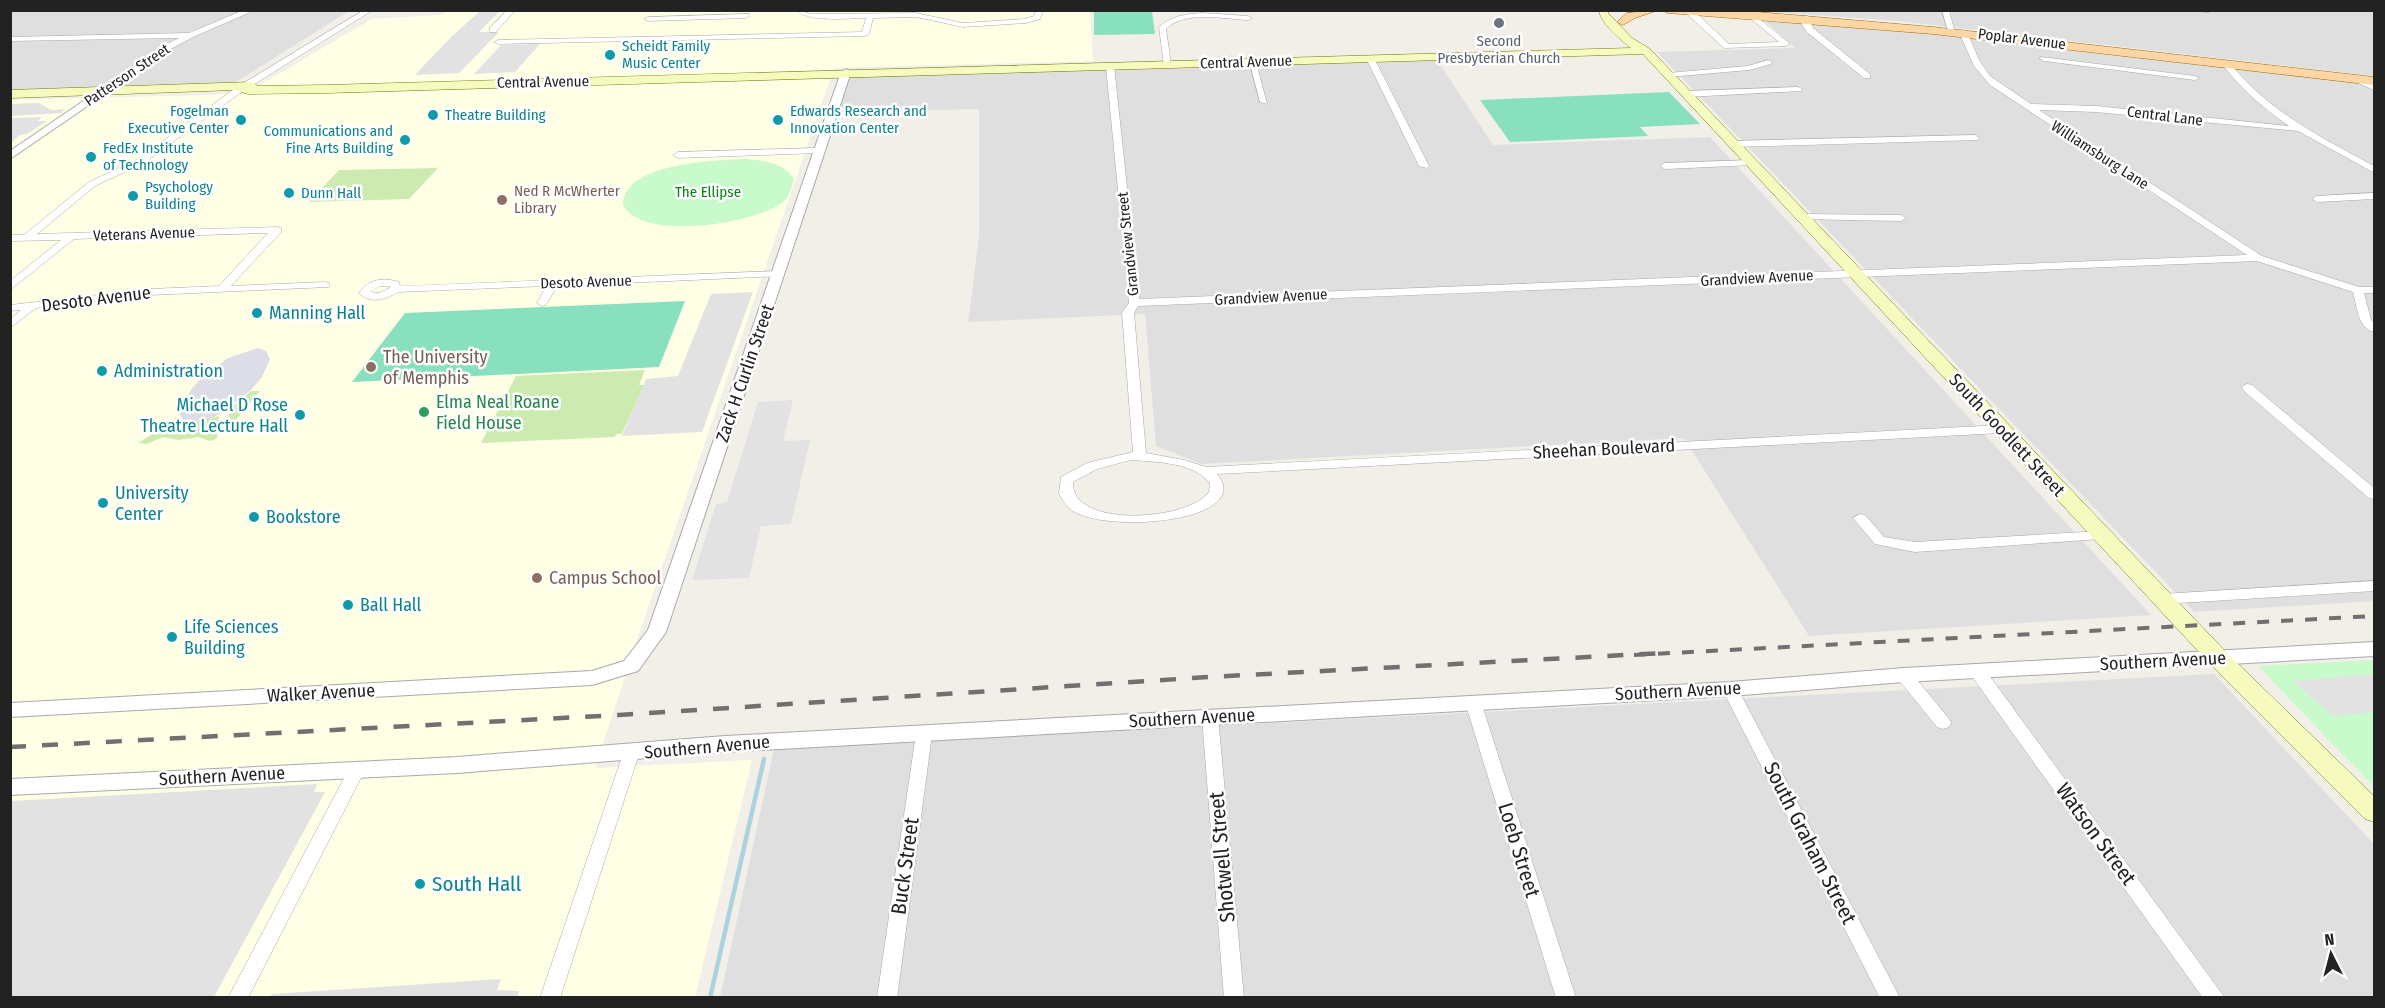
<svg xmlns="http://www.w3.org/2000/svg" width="2385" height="1008" font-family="'Fira Sans Condensed',sans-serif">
<rect width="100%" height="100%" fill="#f2efe9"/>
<g fill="#e0dfdf">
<polygon points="10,11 349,11 231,85 11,90"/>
<polygon points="1756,11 2374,11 2374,76 1898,21"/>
<polygon points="1763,19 1884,28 2374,85 2374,601 2194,612 1657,52 1795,48"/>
<polygon points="1437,60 1493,145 1710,137 2151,615 1809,636 1684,438 1201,464 1156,446 1145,314 968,322 979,238 979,109 839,112 850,77"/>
<polygon points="2214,674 2374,844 2374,997 720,998 774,749"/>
</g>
<polygon fill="#ffffe5" points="447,11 1090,11 1093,61 834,68 639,634 595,768 752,760 695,997 11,997 10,100 244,94 372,19 440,15"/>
<g fill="#cdebb0">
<polygon points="438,168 409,199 309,202 339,170"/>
<polygon points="645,370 639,385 644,385 622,434 616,434 615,437 481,443 516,376"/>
<polygon points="251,391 260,391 231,426 228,427 230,409"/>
<path d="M219,416l-2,22c-7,6 -12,1 -18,-1l-21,3 -15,-3 -16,7 -9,-1 40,-25 12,6z"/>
</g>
<g fill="#c8facc">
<path d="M748,159c17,2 36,4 46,20 -3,9 -4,18 -12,24 -29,21 -139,39 -159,2 0,-43 96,-45 125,-46z"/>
<polygon points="2374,660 2374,787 2258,666"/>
</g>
<g fill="#88e0be">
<polygon points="1094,11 1152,11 1155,34 1094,35"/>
<polygon points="1669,92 1700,124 1640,127 1648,136 1510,142 1480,100"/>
<polygon points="685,301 659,367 352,382 405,313"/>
</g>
<g fill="#e2e2e2">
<polygon points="479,12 499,12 479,32 499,32 459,73 415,75 450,38"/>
<polygon points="540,44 515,72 474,74 501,45"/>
<polygon points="39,103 51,110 65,109 61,113 11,116 11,104"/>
<polygon points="42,117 38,121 47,121 27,134 20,135 11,143 11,118"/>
<polygon points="753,292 702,432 622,436 646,379 678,376 711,294"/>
<polygon points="793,400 783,441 810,440 791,524 761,526 749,578 692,580 716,504 727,502 758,402"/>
<polygon points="2374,674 2374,712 2333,716 2293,681"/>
<polygon points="317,784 314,792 325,792 214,997 11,997 11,801"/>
<polygon points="501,979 497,990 519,991 517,997 270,997 272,994"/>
</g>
<polygon fill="#dddde8" points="258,348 266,351 270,359 262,377 252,389 222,413 205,421 191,424 183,420 179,413 190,391 199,380 228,358"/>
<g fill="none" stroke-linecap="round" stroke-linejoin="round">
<polyline stroke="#aad3df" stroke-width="4.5" points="710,998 764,759"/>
<defs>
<g id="minor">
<polygon points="244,10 255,10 193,37 163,53 101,95 98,94 98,90 157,49 179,38 10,41 10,37 189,33"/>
<polygon points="364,10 373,10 243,91 144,163 95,186 37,234 277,227 281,228 281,232 231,286 325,282 329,283 329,287 150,295 36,308 10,328 10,319 21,310 10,311 10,305 150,289 219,286 268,233 74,239 10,290 10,281 61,240 10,241 10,235 24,235 89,182 138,159 237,87"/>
<polygon points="507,10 515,10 496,32 490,32 490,28"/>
<path d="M797,10l14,4 105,-1 47,10 62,-4 9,-3 2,-6h7l-3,9 -14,4 -63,4 -47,-10 -43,1 -4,16 -4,2 -367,8 -4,-2 4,-2 364,-8 4,-14c-16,0 -60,5 -69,-8z"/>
<polygon points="1687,10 1693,10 1729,44 1779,42 1749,17 1749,13 1752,13 1790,44 1786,46 1724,48 1687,14"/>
<polygon points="1942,10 1949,10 1955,33 1948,31"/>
<polygon points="2185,10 2212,10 2209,12"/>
<path d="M1202,13l46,3 4,2 -4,2c-25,-1 -63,-10 -82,9l5,35 -7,2 -5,-39c12,-11 27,-13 43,-14z"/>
<polygon points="749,14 750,16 746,18 648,21 644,19 648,17"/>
<polygon points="1802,16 1808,16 1813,28 1870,74 1870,78 1864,78 1807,32 1802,25"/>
<path d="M1963,30l4,2 12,28 11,16 41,28 65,2 193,20c-26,-18 -48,-37 -67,-62l7,-2c39,49 91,75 145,104v6l-3,-1 -73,-40 -202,-19 -57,-2 223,146 97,31h15v6h-10l7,27 3,3v9c-16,-4 -17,-25 -21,-40l-96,-31 -1119,45 -4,7 12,140 38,7 22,7 796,-42 6,4 -6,4 -785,41c40,48 -115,61 -147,35 -4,-4 -8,-10 -11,-15l2,-17 26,-14 46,-11 -11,-139 7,-10 -23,-237 4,-2 4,2 25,233 1108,-44 -257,-170 -16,-19 -15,-34zM1131,460c25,2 62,2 79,23l-1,9c-20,29 -139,37 -136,-10l24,-13z"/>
<polygon points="1367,56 1374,58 1429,166 1427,168 1419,166 1366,58"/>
<polygon points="2041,57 2195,76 2199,78 2195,80 2044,61 2040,59"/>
<polygon points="1249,60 1256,62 1267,104 1260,102"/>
<polygon points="1768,60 1772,62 1771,64 1749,70 1668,77 1664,75 1668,73 1748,66"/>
<polygon points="2351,76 2357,76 2374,85 2374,90 2351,80"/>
<polygon points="1798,87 1802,89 1801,91 1686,97 1682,94 1686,91"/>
<polygon points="1975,135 1979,138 1978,140 1732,147 1728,144 1732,141"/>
<polygon points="818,148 821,149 821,153 678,158 673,155 678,152"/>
<polygon points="1751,160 1756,163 1754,165 1665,169 1660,166 1665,163"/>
<polygon points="2374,193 2374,199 2317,202 2312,199 2317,196"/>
<polygon points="1802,214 1901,215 1906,218 1901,221 1798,219 1797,217"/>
<path d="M778,271l5,3 -1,2 -225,10 -11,19 -4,1 -5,-3 9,-17 -148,6c-13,8 -28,12 -39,1 10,-14 24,-16 40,-11l1,4zM380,286h10v2l-11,5 -9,-1z"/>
<polygon points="2248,384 2252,385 2374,488 2374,499 2369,498 2244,391 2242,388 2244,385"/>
<polygon points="1860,514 1865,515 1884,537 1915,542 2101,531 2108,535 2101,539 1915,552 1875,544 1853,518"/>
<polygon points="2374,581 2374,591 2163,604 2158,603 2156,599 2158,595 2163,594"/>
<polygon points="1977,665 1983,667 2225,998 2203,998 1971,675 1969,671 1971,667"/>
<polygon points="1904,669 1910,671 1949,719 1951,723 1949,727 1943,729 1937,727 1898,679 1896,675 1898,671"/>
<polygon points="1730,683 1736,685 1738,689 1900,998 1880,998 1722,689 1724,685"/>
<polygon points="1473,696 1479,698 1481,702 1576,998 1556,998 1465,702 1467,698"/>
<polygon points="1210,711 1216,713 1218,717 1244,998 1224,998 1202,717 1204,713"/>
<polygon points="924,728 930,730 932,734 897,998 877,998 916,734 918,730"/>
<polygon points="631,748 637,749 639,754 560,998 540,998 623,754 625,749"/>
<polygon points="357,763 363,765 365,770 248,998 228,998 351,765"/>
</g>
<g id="tertiary">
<polygon points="846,69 851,72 666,632 638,671 592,685 10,717 10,703 592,671 624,661 648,630 841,72"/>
<polygon points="101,89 106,92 105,94 10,159 10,151"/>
<polygon points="2374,642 2374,656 1904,682 1730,696 725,752 457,773 10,795 10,779 457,757 725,736 1730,682 1904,668"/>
</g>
<path id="secondary" d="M1599,10h10l-1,3 24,25 18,11 577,604 147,143v26l-9,-3 -154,-154 -568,-611 -1316,39 -79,1 -13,-4 -225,8v-8l242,-8 6,4 69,-1 1304,-37c-10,-8 -31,-25 -32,-38z"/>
<g id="primary">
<polygon points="1659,10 1635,18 1623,25 1617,22 1627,13"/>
<polygon points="1663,10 1734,10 1933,27 2374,77 2374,85 1933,34 1668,13"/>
</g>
</defs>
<use href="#minor" stroke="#a9a9a9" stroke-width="1"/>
<use href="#tertiary" stroke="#a9a9a9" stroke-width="2"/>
<use href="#secondary" stroke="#707d05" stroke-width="1"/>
<use href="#primary" stroke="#a06b00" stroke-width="1"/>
<use href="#minor" fill="#fff" fill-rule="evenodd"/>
<use href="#tertiary" fill="#fff" fill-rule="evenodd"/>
<use href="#secondary" fill="#f7fabf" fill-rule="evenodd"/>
<use href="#primary" fill="#fcd6a4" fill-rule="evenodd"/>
<polyline stroke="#707070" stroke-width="4" stroke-dasharray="12 12" stroke-linecap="butt" points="1634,655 2374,616"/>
<polyline stroke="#707070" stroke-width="4.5" stroke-dasharray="16 16" stroke-linecap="butt" points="10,747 619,715 1209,677 1663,653"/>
</g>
<circle fill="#6b7280" stroke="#fff" stroke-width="2" cx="1499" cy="23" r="6"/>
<g fill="#0f9aa8" stroke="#fff" stroke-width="2">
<circle cx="610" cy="55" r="6"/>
<circle cx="433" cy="115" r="6"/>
<circle cx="241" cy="120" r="6"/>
<circle cx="778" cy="120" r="6"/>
<circle cx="405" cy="140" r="6"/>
<circle cx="91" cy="157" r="6"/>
<circle cx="289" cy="193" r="6"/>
<circle cx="133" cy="196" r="6"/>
<circle cx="257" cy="313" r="6"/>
<circle cx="102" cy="371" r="6"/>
<circle cx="300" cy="415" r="6"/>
<circle cx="103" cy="503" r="6"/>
<circle cx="254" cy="517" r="6"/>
<circle cx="348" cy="605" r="6"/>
<circle cx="172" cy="637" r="6"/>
<circle cx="420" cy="884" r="6"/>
</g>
<g fill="#8d6e63" stroke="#fff" stroke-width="2">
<circle cx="502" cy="200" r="6"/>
<circle cx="371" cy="367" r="6"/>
<circle cx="537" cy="578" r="6"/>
</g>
<circle fill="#2e9e5b" stroke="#fff" stroke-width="2" cx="424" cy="412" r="6"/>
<g text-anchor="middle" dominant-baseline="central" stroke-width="5" stroke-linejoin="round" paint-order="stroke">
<g font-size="15" fill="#222" stroke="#fff">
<text transform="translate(2022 39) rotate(7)">Poplar Avenue</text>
<text transform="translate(1246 62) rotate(-2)">Central Avenue</text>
<text transform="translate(127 75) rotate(-34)">Patterson Street</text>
<text transform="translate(543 82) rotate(-1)">Central Avenue</text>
<text transform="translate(2165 116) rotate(7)">Central Lane</text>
<text transform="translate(2100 155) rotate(33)">Williamsburg Lane</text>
<text transform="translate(144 234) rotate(-2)">Veterans Avenue</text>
<text transform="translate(1128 244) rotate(-96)">Grandview Street</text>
<text transform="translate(1757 278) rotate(-3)">Grandview Avenue</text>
<text transform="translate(586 282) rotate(-2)">Desoto Avenue</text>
<text transform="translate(1271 297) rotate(-3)">Grandview Avenue</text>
</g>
<g font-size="15" fill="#5b616d" stroke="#fff">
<text x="1499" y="41">Second<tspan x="1499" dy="17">Presbyterian Church</tspan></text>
</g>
<g font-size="15" fill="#0d838f" stroke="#fff" text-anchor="start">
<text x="622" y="46">Scheidt Family<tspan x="622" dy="17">Music Center</tspan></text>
<text x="229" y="111" text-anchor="end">Fogelman<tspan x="229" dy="17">Executive Center</tspan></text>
<text x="790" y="111">Edwards Research and<tspan x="790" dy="17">Innovation Center</tspan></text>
<text x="445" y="115">Theatre Building</text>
<text x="393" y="131" text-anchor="end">Communications and<tspan x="393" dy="17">Fine Arts Building</tspan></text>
<text x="103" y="148">FedEx Institute<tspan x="103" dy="17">of Technology</tspan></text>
<text x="145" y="187">Psychology<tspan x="145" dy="17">Building</tspan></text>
<text x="301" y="193">Dunn Hall</text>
</g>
<g font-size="15" fill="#785e54" stroke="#fff" text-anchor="start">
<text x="514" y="191">Ned R McWherter<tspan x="514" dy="17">Library</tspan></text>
</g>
<g font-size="15" fill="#0c8416" stroke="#fff">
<text x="708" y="192">The Ellipse</text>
</g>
<g font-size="18" fill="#222" stroke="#fff">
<text transform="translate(96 299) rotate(-7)">Desoto Avenue</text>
<text transform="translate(745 373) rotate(-71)">Zack H Curlin Street</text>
<text transform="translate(2007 435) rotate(47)">South Goodlett Street</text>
<text transform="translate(1604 449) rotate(-3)">Sheehan Boulevard</text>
<text transform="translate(2163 661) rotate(-3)">Southern Avenue</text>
<text transform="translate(1678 691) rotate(-3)">Southern Avenue</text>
<text transform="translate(321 693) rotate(-3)">Walker Avenue</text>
<text transform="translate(1192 718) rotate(-3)">Southern Avenue</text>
<text transform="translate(707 747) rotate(-5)">Southern Avenue</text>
<text transform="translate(222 776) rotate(-3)">Southern Avenue</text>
</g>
<g font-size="18" fill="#0d838f" stroke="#fff" text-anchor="start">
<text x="269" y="313">Manning Hall</text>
<text x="114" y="371">Administration</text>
<text x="288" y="405" text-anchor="end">Michael D Rose<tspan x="288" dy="21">Theatre Lecture Hall</tspan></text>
<text x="115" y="493">University<tspan x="115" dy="21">Center</tspan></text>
<text x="266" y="517">Bookstore</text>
<text x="360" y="605">Ball Hall</text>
<text x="184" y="627">Life Sciences<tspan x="184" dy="21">Building</tspan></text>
</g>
<g font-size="18" fill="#785e54" stroke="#fff" text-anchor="start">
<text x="383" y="357">The University<tspan x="383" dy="21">of Memphis</tspan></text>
<text x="549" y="578">Campus School</text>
</g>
<g font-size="18" fill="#27864d" stroke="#fff" text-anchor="start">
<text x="436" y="402">Elma Neal Roane<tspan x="436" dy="21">Field House</tspan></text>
</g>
<g font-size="21" fill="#222" stroke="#fff">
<text transform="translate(2096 834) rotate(54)">Watson Street</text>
<text transform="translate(1810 843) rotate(63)">South Graham Street</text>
<text transform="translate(1519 850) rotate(73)">Loeb Street</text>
<text transform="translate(1222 857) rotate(-95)">Shotwell Street</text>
<text transform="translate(905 866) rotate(-82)">Buck Street</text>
</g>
<g font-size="21" fill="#0d838f" stroke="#fff" text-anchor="start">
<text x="432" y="884">South Hall</text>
</g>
</g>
<rect width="2385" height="1008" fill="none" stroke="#222222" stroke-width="24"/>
<g transform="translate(2331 954) rotate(354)" stroke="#ffffff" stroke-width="4.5" paint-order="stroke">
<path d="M0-4.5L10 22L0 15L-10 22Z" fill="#222222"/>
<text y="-9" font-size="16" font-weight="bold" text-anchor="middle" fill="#222222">N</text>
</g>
</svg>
